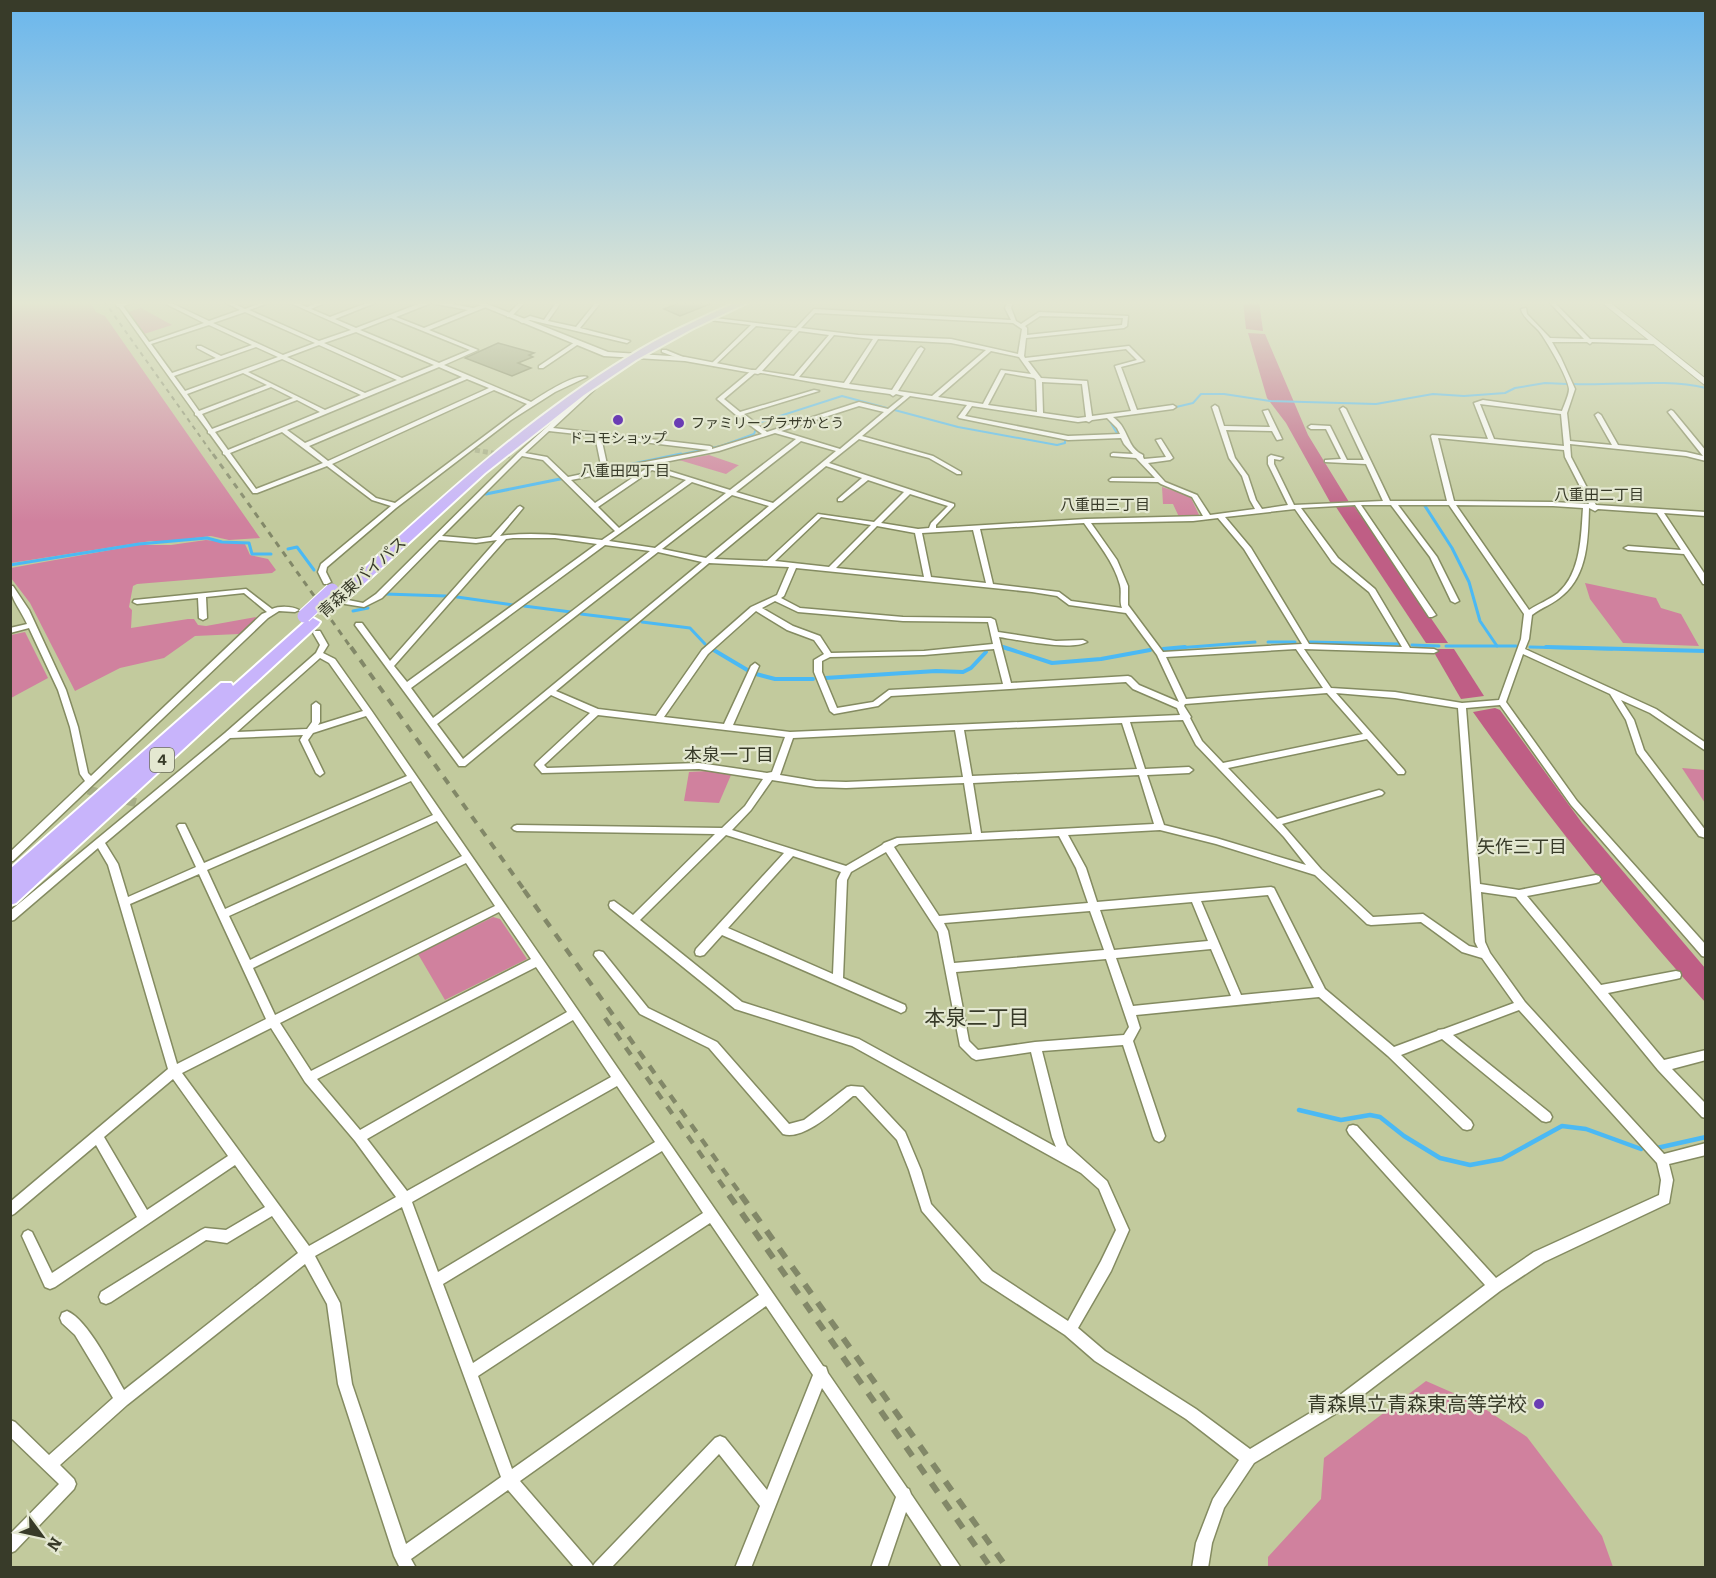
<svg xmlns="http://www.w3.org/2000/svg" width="1716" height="1578" font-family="Bitter,'Noto Sans JP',serif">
<rect width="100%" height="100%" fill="#c2ca9d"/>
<g fill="#d0819e">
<polygon points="11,301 89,301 96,312 105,316 260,538 229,540 211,536 162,542 151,541 11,563"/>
<polygon points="141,308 172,325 144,334 128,312"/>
<polygon points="709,455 738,465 739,465 726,474 679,460"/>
<polygon points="1162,487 1190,496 1200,517 1179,517 1173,504 1163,504"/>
<polygon points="206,540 245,544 250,555 268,559 276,570 272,573 137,584 133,586 129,607 132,610 131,628 188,619 194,619 198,625 206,626 256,617 255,620 239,634 195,636 164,658 120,668 75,691 30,603 11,578 11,568 138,545 171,545"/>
<polygon points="1585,583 1656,598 1661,608 1681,614 1699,646 1623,643 1590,599"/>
<polygon points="25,632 48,678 11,698 11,635"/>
<polygon points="1682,768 1705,770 1705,803"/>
<polygon points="708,771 731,775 719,803 684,801 689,772"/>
<polygon points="493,917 500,919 527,959 445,1000 418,954"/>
<polygon points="1426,1381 1476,1403 1527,1437 1602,1536 1613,1567 1268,1567 1268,1557 1321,1499 1324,1458"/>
</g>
<g fill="#bf5e85">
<polygon points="1243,301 1259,301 1263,331 1246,329"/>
<polygon points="1248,333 1265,334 1308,435 1349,502 1330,502 1286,423 1267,398"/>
<polygon points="1354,506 1448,643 1426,643 1336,507"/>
<polygon points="1432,649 1454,649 1484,696 1461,699"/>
<path d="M1495,708l5,2 82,113 123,145v34c-84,-94 -159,-187 -232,-290z"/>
</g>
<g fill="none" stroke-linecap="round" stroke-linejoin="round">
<g stroke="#4bb9f4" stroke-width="2">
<path d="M1573,384c44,2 91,-6 133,4"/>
<polyline points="1172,408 1193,403 1201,394 1224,394 1270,401 1376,404 1433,394 1464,396 1505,393 1515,388 1545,383 1567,384"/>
<polyline points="1118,435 1108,418 1126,415"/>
<polyline points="673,456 721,446 754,434 758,423 842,396 958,427 1057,445 1065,443 1065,436"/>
</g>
<g stroke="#4bb9f4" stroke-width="3">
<polyline points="575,476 681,454"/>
<polyline points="486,494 565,478"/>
<polyline points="1425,506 1452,548 1469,582 1480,621 1497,646"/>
<polyline points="288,549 297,547 314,570"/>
<polyline points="10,565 139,544 207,538 222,542 249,543 252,554 271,554"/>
<polyline points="385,594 446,596"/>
<polyline points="457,597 513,605"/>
<polyline points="524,606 571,612"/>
<polyline points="353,611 368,608"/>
<polyline points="581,614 630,620"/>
<polyline points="642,622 690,628 705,644"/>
<polyline points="1268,642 1295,642"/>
<polyline points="1310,642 1400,644"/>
<polyline points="1412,645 1439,646"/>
<polyline points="1446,646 1516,646"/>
<polyline points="1002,647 1008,649"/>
<polyline points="1530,647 1612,649"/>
<polyline points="1165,649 1255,642"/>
</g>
<g stroke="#4bb9f4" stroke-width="4">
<polyline points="1003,647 1052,663 1101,659 1150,650"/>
<polyline points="1546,647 1706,651"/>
<polyline points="712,649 749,671"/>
<polyline points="1163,649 1185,647"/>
<polyline points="756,674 775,679 813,679"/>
<polyline points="825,678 936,671 963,672 971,668 986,652"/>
</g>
<g stroke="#4bb9f4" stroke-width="4.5">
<polyline points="1299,1110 1341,1120 1370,1115 1380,1117 1404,1136 1440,1158 1470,1165 1502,1159 1562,1126 1586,1129 1641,1149"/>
<polyline points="1657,1148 1706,1137"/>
</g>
</g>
<g fill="#90986d" stroke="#6b7248" stroke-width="1.5">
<polygon points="684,301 715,301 715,302 680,316 664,309"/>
<polygon points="498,343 534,353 529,355 533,357 518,363 531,368 512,376 465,358"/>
</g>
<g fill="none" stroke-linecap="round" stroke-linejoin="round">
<polyline stroke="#a6ad86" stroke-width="5" stroke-dasharray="5 3" stroke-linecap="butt" points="475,450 510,456"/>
<g stroke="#a6ad86" stroke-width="7" stroke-dasharray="7 4" stroke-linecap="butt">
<polyline points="501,454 511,456"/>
<polyline points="327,582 348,602"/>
</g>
<polyline stroke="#a6ad86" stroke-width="9" stroke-dasharray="9 4.5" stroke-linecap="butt" points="88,790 137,803"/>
<defs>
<g id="minor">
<path d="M115,301h5l1,3 8,-3h8l-14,5 26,36 55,-19 -44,-22h7l42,20 31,-11 -18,-9h7l16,8 21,-8h8l-25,9 70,31 32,-11 -65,-29h7l14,6 14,-6h8l-18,8 19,8 42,-16h8l-45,18 21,9 70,-27h11l36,7 11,-4 2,1v2l-57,23 49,20 -34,15 87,37c11,-7 44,-29 56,-25l-32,15 -44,28 -115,88 -69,59 -1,5 5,10 -4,2h-3l-6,-12 3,-8 70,-58 -19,-6 -45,-34 -70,27h-4l-28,-38 -2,-1v-2l-13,-18 -2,-1v-2l-11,-15 -2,-1v-2l-76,-106h-2zM431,303l37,7 -44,18 -28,-11zM245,312l70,31 -32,12 -70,-32zM391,318l79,32 -31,13 -79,-33zM209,325l43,20 -31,11 -20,-10h-4v2l19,10 -44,15 -21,-29zM356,332l78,33 -32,13 -78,-35zM319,345l78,35 -32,13 -78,-36zM256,347l22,10 -93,34 -11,-15zM282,359l79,36 -36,15 -77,-38zM439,367l23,10 -157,66 -18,-13zM243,373l24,12 -68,26 -12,-17zM467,379l22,9 -161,73 -19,-15zM271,387l22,11 -81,31 -10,-15zM494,390l33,14 -132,99 -19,-5 -44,-34zM297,400l23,12 -92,38 -13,-18zM282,432l41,31 -67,26 -26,-36z"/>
<polygon points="521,301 526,301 511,317 507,317 507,315"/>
<polygon points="557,301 562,301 548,321 576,327 597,301 602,301 580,328 630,341 627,343 530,320 522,323 519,321 530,316 544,320"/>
<path d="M1008,301h5l-2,7 5,13 5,3 18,-12 89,4 -1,10 -3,2 -98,10 -2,18 1,2 104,-12 15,15 -23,6 16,43 36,-5 3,2 -3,2 -60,8c4,3 8,7 10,11 6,10 8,22 20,27v2l1,2 22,-2 -10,-17 5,-1 12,19 -3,2 -22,3 17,19 32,13 13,20 45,-6 -5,-9 -8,-24 -13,-18 -17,-51 3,-2 3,2 6,19 46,1 -7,-16 5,-1 14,29 -5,1 -5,-9 -46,-1 9,28 13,18 8,24 6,9 26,-4 -20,-41v-7l3,-2 12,3 -3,2 -6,-1v5l20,41 89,-4 -17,-37 -41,-2v-2l16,-1 -15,-30h-15l-3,-2 3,-2 19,1 17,34h17l-24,-51 3,-2 3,2 44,92h57l-16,-65 1,-1 56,4 -14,-36 9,-3 79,11c2,-6 7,-16 7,-22 -1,-12 -23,-49 -30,-58 -6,-7 -16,-13 -18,-22l5,-1 1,6 23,24 34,1 -36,-38h5l37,38 63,1 3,2 -3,2 -61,-2 -2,2 -3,-2h-35l9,16 14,31 -8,24 3,28 42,4 -17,-30 3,-2 3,2 17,30 68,7 17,4 -35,-44 3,-2 2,1 33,40v10l-20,-5 -116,-12 1,13 25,48 110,7v4l-42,-3 42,63v8h-3l-19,-30 -56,-4 -4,-2 4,-2 53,4 -24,-37 -59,-4 -3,2 -6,-3c-1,30 -1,66 -26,87 -9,9 -21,12 -31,20l-3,24 -4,10 131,60 50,34v8l-56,-38 -29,-13 13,20 10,30 62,81v7l-7,-2 -62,-83 -11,-33 -16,-26 -87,-40 -17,48 71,99 129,144v12l-4,-1 -131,-151 -71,-100 -34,3 14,176 39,6 77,-15 3,1 2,3 -2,3 -3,1 -69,13 74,89 75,-14 4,1 1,3 -1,3 -4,1 -68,14 56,67 42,-10v10l-34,9 34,35v14l-4,-1 -44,-47 -142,-173 -35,-5 4,50 5,11 35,49 139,152 42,-11v12l-37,9 4,16 -4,23 -125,59 -44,29 -150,114 -96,58 -30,45 -12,35 -4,25h-16l4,-25 17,-44 26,-39 -53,-41 -91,-58 -30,-26 -83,-54 -60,-70 -13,-41 -12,-30 -41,-44h-3c-16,13 -49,45 -70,38l-74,-86 -69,-34 -46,-59 1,-3 4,-1 4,1 45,56 69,34 72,82 15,-4 43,-33 4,-1 12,1 42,45 16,38 10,34 61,67 76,50 33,-60 15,-31 -17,-41 -18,-16 -229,-127 -117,-37 -125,-101 -1,-3 1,-3 4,-1 19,14 82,-81 -198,-3 -3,-1 -2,-2 2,-2 3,-1 205,3 23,-22 18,-27 -64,-10 -157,4 -7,-8 1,-2 54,-50 -39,-18 -86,71h-6l-104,-141 1,-2h6l28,38 107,-121 -21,3 -37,-3 -57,58 -18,9 -19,-3 -1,-2 4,-2 15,3 13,-9 142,-141 72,-65 6,-9 5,1 -7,10 -41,38 157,18 2,1v2l50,-15 -26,-19 -19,-16 35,-29h4l37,-40 -37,-4 -42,40 -3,-2 1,-1 39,-38 -42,-5 -2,-1v-2l89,11 18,-19 197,11 -6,-12zM815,313l198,10 9,6 -4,25 -67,-15 -93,-4 -57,-7zM1040,316l83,2 -1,7 -95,10v-7l-2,-2zM799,331l30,4 -35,41 -32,-5zM834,335l39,4 -29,44 -45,-6zM878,339l73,4 35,7 -54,46 -34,-5 26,-42 -3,-2 -3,2 -26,41 -43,-6zM1126,349l11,11 -22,6 16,45 -39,5 -5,-35 -46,-3 -13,-17zM991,351l28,6 12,17 -30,-4 -18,34 -45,-7zM756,372l89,16 45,6 3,2 3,-2 8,2 -16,13 -29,-7 -92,30 -23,-18 75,-23 -5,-1 -74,22 -16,-13zM1005,373l29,5 2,2 1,32 -49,-7zM1042,382l40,2 4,33 -8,1 -35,-5zM910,396l57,9 -9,12 1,1 109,22 53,-2 3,6 9,10 -20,-1 -2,1v2l25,2 19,20h-43l-3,2 1,1 48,1 3,2 31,13 11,19 -117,3 -150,9v-3l18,-19v-2l-125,-41 30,-24 70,19 28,16h4v-2l-28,-16 -71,-20zM1480,404l81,10 3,32 -70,-7zM859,406l25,6 -44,37 -59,-18zM972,406l106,16 8,-1 3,1 3,-2 15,-2 10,10 3,6 -52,2 -103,-20zM549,431l46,5 7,34 -34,7 -21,-20 -22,-4zM775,433l21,6 -66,51 -80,-25 69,-14zM601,437l108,13 -101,19zM1438,438l126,12 1,7 24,47 -36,-2 -99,-1zM801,441l35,10 -63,52 -37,-11zM522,456l21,4 72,71 -13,9c-34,-4 -68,-9 -102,-4l23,-28 -3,-2 -2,1 -27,30 -15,2 -34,-3zM642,466l5,2 -52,35 -24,-23zM826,466l36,12 -24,21v2h4l26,-21 36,12 -30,30 -56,-8 -51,47 -53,-2zM652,470l34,10 -67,48 -21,-21zM692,482l34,11 -71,55 -46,-7zM910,494l38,12 -17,17 -2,5 -11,1 -37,-6zM732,495l37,11 -63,52 -44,-9zM1355,505l74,112h3l4,-2 -75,-110h30l39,52 21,44 4,2 4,-2 -22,-44 -39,-52h51l75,109 -3,25 -22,61 -37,3 -67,-11 -64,-4 -27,-39 130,4 4,-2 -4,-2 -24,-1 -35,-59 -37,-31 -37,-50zM1456,505l97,1 30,2c-2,28 -2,65 -25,85 -9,7 -20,11 -29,17zM1295,509l37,53 37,30 33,55 -93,-3 -58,-96 -26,-31zM821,517l50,8 -42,42 -54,-6zM1218,518l26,31 58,95 -139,8 -35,-47v-19l-11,-26 -26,-37 102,-2zM1084,523c13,19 30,39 36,62 2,8 -1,16 2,23l-51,-7 -12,-9 -66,-8 -13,-55zM877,526l38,7 9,44 -88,-9zM973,530l13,53 -55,-6 -9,-44zM513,538h42l42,6 -190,138 -13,-16 112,-127zM605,545l45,6 -217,167 -22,-30zM658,552l44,10 -239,197 -26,-35zM709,563l80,4 -12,28 -26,12 -49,43 -46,66 -58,-7 -42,-18zM796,568l236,24 25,4 12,9 57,8 31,42 22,47 -40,-17 -8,-8 -3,-1 -117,7 -12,-46c20,3 72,14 88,5l-4,-2 -27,1 -58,-9 -3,-12 -4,-2 -88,-1 -103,-9 -19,-10 3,-2zM775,601l23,11 105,9 85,1 5,22 -69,7 -93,2 -11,-17 -27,-10 -31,-18zM756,611l31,19 27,10 10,14 -10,6v12l16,39 4,3 44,-8 13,-10 235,-14 7,7 44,19 3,7 -390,17 -57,-7 26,-59 -4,-3 -4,3 -27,58 -60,-7 44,-63zM994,649l9,35 -114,6 -16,12 -36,6 -15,-36v-11l8,-4 94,-2zM1296,649l27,39 -137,11 -20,-42zM1327,693l36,41 -140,29 -21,-22 -12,-23 1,-1 -7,-11 1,-2zM1336,693l59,5 63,10 17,234 3,6 -9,-2 -46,-32 -50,3 -52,-48 -39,-45 100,-29 2,-2 -2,-2 -3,-1 -102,29 -49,-51 139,-29 31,35h6l1,-2 -1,-2zM598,715l187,22 -13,35 -5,1 -68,-10 -152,5 -3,-3zM1183,720l13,25 88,92 22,28 -90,-27 -52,-13 -17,-50 42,-2 4,-3 -4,-3 -44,2 -15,-47zM1122,723l15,46 -165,7 -8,-46zM955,730l8,47 -117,5 -30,-1 -36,-6 13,-37zM1139,775l15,49 -173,9 -8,-50zM772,780l44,7 30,1 118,-5 8,51 -75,4 -13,5 -2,2 -36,21 -114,-36 19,-20zM1160,830l56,14 99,31 52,49 4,1 50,-3 41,30 20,6 32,45 -70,26 -6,1 -1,1 -43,16 -69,-58 -51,-101 -3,-1 -174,15 -11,-34 -18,-33zM726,835l58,18 -88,96 -1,3 1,3 4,1 4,-1 18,-20 175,76 4,2 4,-2 1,-3 -1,-3 -62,-27 4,-98 4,-8 35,-20 52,80 22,114 12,12 4,2 55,-8 21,85 4,10 -197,-108 -117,-37 -102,-82zM1059,836l17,32 12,35 -149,13 -45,-69 5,-3zM793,856l48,16 -4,8 -4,94 -105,-46zM1268,895l46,93 -73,7 -40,-94zM1192,902l16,39 -94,9 -14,-40zM1090,911l14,39 -150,13 -6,-32 -4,-8zM1211,949l20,47 -98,10 -17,-48zM1106,959l23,68 -5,8 -89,7 -57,8 -9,-9 -13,-69zM1319,997l69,59 75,73 4,1 4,-1 2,-4 -2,-4 -70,-66 41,-16 100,82 4,1 4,-1 2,-4 -2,-4 -97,-78 66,-25 138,153 4,17 -2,15 -125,57 -38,26 -139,-152 -4,-1 -4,1 -2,4 2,4 136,151 -145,110 -90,54 -54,-40 -91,-58 -27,-23 33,-57 18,-41 -22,-49 -40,-36 -3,-8 -22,-86 81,-6 30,91 2,4 4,2 4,-2 2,-4 -32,-95 7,-13 -4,-13z"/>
<polygon points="575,342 580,343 543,368 539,368 539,366"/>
<polygon points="662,350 666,350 688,359 683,360 662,352"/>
<path d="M10,586h3l16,24 37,80 12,37 10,46 3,3 171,-162 5,-2 -23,-19 -38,4 1,21 -4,2 -4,-2 -1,-20 -61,6 -4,-2 1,-2 112,-11 26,20c7,-3 20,-3 27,1l-4,2 -16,-1 -11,7 -255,243h-3v-9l75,-71 -5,-7 -10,-47 -12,-37 -29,-62 -19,5v-5l17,-4c-5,-12 -17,-26 -17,-38z"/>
<path d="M314,631h6l8,14 -5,8 12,6 36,51 452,656 3,1 2,6 79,115 2,1 2,5 50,74h-18l-37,-56 -19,56h-16l25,-71 -74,-109 -71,180h-16l25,-62 -41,-52 -108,114h-36l-67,-78 -97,69 5,9h-16l-6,-12 -56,-172 -11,-80 -22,-40 -178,141 -67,60 14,14 2,5 -2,5 -59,62 -5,2v-19l49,-50 -49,-47v-17l5,2 34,33 64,-57 -38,-63 -13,-12 -2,-5 2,-5 5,-2c21,9 45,58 57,79l174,-137 -26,-37 -45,27 -21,-3 -95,62 -5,2 -5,-2 -2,-5 2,-5 100,-62 4,-2 21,2 39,-23 -30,-42 -180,122 -5,2 -5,-2 -23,-51 2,-4 4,-2 4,2 20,41 85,-56 -41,-72 -82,69 -4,2v-14l158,-133 -60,-204 -10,-17 -84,72 -4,1v-10l215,-178 91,-80 4,-8 -7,-12zM320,658l9,5 34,48 -45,14 2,-3v-17l-4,-3 -4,3v17l-5,7 -70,3zM366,716l41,60 -203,87 -19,-39h-6l-2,2 19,41 -68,30 -10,-33 -13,-21 125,-105 73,-3 -3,5 16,33 4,3 4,-3 -16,-33 5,-7zM411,781l22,34 -208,94 -18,-39zM437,821l25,35 -212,104 -21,-44zM466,863l29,43 -220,109 -22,-47zM199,874l67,145 -89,45 -47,-160zM499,912l32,47 -220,112 -31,-48zM536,967l31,45 -207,118 -43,-51zM573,1020l38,57 -204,114 -40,-52zM271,1028l34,54 50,59 41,56 -87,49 -127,-173zM173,1079l55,77 -81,54 -43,-73zM617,1086l38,56 -217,130 -26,-70zM662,1151l41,62 -230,150 -30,-79zM402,1207l99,270 -95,67 -54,-160 -12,-81 -25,-47zM710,1223l49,72 -247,174 -34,-93zM766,1306l47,69 -46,115 -42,-52 -5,-2 -5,2 -120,125 -2,3 -2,-3 -71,-82z"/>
</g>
<polygon id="tertiary" points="470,301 480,301 608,352 685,357 762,372 758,374 685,361 604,356"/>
<polygon id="secondary" points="1600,301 1608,301 1706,379 1706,386"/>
<g id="trunk">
<path d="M739,301h12l-59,28 -56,31 -52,35 -99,78 -141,129h-10v-6c93,-85 186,-173 294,-239 35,-22 73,-39 111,-56z"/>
<polygon points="313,618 320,622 318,625 16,903 10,905 10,869 221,683 231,683 233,686 308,619"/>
</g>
</defs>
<use href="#minor" stroke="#848b61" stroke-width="3"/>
<use href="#tertiary" stroke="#848b61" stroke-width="3"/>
<use href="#secondary" stroke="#848b61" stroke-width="2"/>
<use href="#trunk" stroke="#fff" stroke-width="4"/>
<use href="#minor" fill="#fff" fill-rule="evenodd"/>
<use href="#tertiary" fill="#fff" fill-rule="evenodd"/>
<use href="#secondary" fill="#fff" fill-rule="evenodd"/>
<use href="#trunk" fill="#c8b4fb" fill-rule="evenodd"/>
<polyline stroke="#828868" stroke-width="2" stroke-dasharray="4.5 4.5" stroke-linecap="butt" points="104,301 214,456"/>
<polyline stroke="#828868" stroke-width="3" stroke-dasharray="6 6" stroke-linecap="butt" points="213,454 352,649"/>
<polyline stroke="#828868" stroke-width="4" stroke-dasharray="8 8" stroke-linecap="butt" points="351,647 525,891"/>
<g stroke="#828868" stroke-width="4.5" stroke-dasharray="9 9" stroke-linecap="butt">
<polyline points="524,890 742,1196"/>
<polyline points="605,1018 730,1196"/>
</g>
<g stroke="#828868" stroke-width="6" stroke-dasharray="11 11" stroke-linecap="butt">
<polyline points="729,1195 991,1568"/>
<polyline points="741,1195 1007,1568"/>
</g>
<defs>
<polyline id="trunk-bridge" points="304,616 332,590"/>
</defs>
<use href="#trunk-bridge" stroke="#fff" stroke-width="15" stroke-linecap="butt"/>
<use href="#trunk-bridge" stroke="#c8b4fb" stroke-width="13"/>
</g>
<linearGradient id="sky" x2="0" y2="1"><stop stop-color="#69b6ed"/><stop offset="0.58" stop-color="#e4e7d3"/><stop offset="1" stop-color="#e4e7d3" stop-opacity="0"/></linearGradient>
<rect width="1716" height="522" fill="url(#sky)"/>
<g fill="#6a3cb4" stroke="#e4e8d1" stroke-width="2">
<circle cx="618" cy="420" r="6"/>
<circle cx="679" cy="423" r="6"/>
<circle cx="1539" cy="1404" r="6"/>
</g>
<g text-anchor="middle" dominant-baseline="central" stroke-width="4.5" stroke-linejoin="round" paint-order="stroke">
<g font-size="14" fill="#383b29" stroke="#e4e8d1" text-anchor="start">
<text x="691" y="423">ファミリープラザかとう</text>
<text x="618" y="438" text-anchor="middle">ドコモショップ</text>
</g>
<g font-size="15" fill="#383b29" stroke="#e4e8d1">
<text x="625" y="471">八重田四丁目</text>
<text x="1599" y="495">八重田二丁目</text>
<text x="1105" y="505">八重田三丁目</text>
</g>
<rect fill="#e4e8d1" stroke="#6c6f5b" stroke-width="1.5" x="150" y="748" width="24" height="24" rx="4.5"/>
<g font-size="15" font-weight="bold" fill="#383b29">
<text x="162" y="760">4</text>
</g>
<g font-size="16" fill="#383b29" stroke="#e4e8d1">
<text transform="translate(362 577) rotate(-42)">青森東バイパス</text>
</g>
<g font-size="18" fill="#383b29" stroke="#e4e8d1">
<text x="729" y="755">本泉一丁目</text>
<text x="1522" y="847">矢作三丁目</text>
</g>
<g font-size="20" fill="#383b29" stroke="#e4e8d1" text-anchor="end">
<text x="1527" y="1404">青森県立青森東高等学校</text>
</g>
<g font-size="21" fill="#383b29" stroke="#e4e8d1">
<text x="977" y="1018">本泉二丁目</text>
</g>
</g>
<rect width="1716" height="1578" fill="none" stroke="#383b29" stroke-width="24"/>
<g transform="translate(42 1536) rotate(123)" stroke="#e4e8d1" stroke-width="4.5" paint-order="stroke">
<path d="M0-4.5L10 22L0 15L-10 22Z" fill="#383b29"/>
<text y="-9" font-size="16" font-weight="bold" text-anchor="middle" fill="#383b29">N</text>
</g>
</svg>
